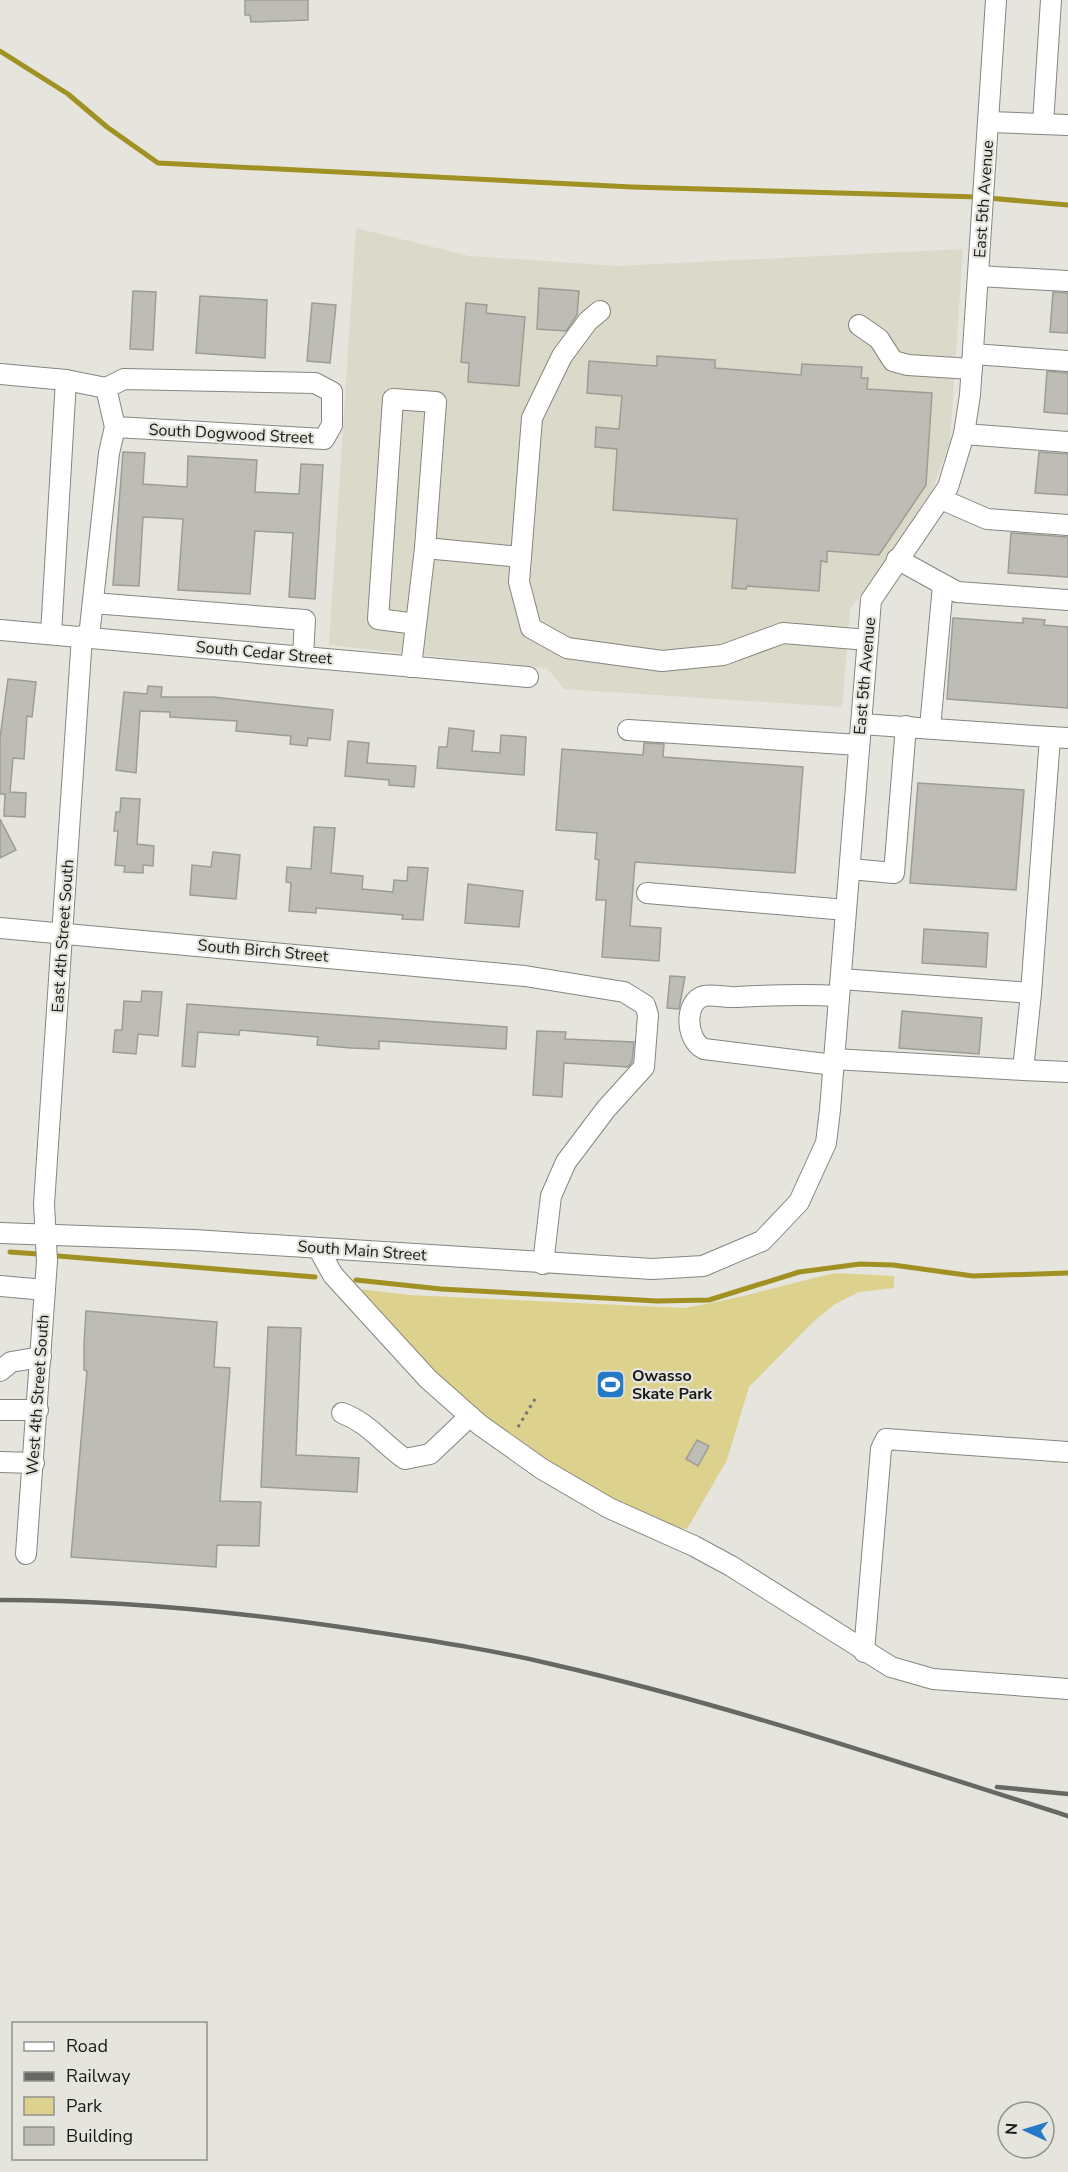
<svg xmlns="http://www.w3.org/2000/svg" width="1068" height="2172" font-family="'Nunito Sans',sans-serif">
<rect width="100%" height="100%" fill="#e5e4dd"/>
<polygon fill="#dbd9ca" points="356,228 469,256 618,266 963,249 950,442 932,490 876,576 850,609 842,707 564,689 547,668 329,645"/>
<path fill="#dcd28e" d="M836,1273l58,3v12l-35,4 -24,12 -23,19 -63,64 -22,73 -40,69c-69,-17 -145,-64 -199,-109 -47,-39 -88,-87 -130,-131l52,6 274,13c52,-8 101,-24 152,-35z"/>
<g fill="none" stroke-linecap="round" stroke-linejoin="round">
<g stroke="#a19122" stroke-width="5">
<polyline points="0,51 68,94 107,127 158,163 632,187 978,197"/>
<polyline points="988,198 1068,205"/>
<polyline points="10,1252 38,1254"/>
<polyline points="58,1256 315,1277"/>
<polyline points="356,1280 441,1289 657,1301 709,1300 799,1272 860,1264 893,1265 973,1276 1068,1273"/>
</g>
</g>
<g fill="#bdbcb5" stroke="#9d9d96" stroke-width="1.5">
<polygon points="245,0 308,0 308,20 251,22 250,15 245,15"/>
<polygon points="539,288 579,291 577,315 566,331 537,329"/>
<polygon points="133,291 156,292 153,350 130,349"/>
<polygon points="1053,292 1068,293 1068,333 1050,332"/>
<polygon points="200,296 267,300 265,358 196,353"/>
<polygon points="312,303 336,305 330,363 307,361"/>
<polygon points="466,303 487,305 486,313 525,317 519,386 468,382 469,363 461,362"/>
<polygon points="657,356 715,360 715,368 801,375 802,364 862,367 861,378 868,378 867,389 932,393 926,485 879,555 827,551 827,562 821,561 819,591 747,586 746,589 732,588 737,519 613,510 617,449 595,447 596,427 619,429 622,396 587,393 589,361 657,366"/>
<polygon points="1047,371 1068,373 1068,414 1044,412"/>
<polygon points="123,452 145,453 143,484 187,487 188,456 240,459 257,460 255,492 299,494 301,464 323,465 315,599 289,597 293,533 255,531 250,594 178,590 183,519 143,517 139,586 113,585"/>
<polygon points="1039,452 1068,454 1068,495 1035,493"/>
<polygon points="1011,533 1068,537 1068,577 1008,573"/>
<polygon points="953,618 1023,623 1023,618 1045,620 1044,625 1068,627 1068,708 947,699"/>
<polygon points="8,679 36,682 32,717 27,716 24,759 13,758 10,792 26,793 25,817 4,816 5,794 0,794 0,738"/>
<polygon points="148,686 162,687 161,697 213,697 333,710 330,740 308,738 307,746 290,744 291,736 236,731 237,721 170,717 170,712 140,711 136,773 116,770 124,692 147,694"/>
<polygon points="449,728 474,731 472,751 500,753 501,735 526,737 524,775 437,768 439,747 447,747"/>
<polygon points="348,741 369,743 367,763 416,766 414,787 389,785 389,780 345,776"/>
<polygon points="644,743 664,744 663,757 803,767 795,873 635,862 630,926 661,928 659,961 602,957 606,900 596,900 599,860 595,859 597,833 556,830 562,749 643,755"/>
<polygon points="918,783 1024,790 1016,890 910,883"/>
<polygon points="121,798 140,799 137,844 154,846 153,866 143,865 143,873 124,872 125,866 115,865 118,831 114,831 116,812 120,812"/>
<polygon points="0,819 16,850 0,858"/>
<polygon points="314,827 335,828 331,873 363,876 362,889 393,892 394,880 407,881 408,867 428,868 423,920 402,919 403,915 316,908 316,913 289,911 291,883 286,882 287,867 311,869"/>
<polygon points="213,852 240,855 236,899 190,895 192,865 211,867"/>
<polygon points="468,884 523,891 519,927 465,923"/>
<polygon points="924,929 988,933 986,967 922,963"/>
<polygon points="670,976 685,977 679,1009 667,1008"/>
<polygon points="142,991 162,992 158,1036 138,1034 136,1054 113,1052 115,1030 122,1030 124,1001 141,1002"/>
<polygon points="187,1004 507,1027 506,1049 379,1041 379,1049 351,1048 317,1045 318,1037 240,1030 239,1035 198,1032 195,1067 182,1066"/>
<polygon points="902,1011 982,1018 979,1054 899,1048"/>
<polygon points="537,1031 566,1032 565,1039 634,1042 632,1062 628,1067 564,1063 562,1097 533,1095"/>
<polygon points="86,1311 217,1322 214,1367 230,1368 220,1501 261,1502 259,1546 217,1545 216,1567 71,1557 87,1371 84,1370 84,1345"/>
<polygon points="268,1327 301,1328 296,1455 359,1458 357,1492 261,1487"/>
<polygon points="697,1440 709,1446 698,1466 686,1459"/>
</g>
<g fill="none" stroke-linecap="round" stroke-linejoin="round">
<defs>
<g id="minor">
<polyline points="989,122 1068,125"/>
<polyline points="1043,124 1051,0"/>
<polyline points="978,276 1068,281"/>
<polyline points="600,311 588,321 562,356 532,418 519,582 531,628 567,648 662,661 723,655 783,633 868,640"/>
<polyline points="859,325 879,339 893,361 908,365 972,369"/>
<polyline points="973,354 1068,361"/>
<polyline points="0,374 66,380 106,388 124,379 315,383 332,392 332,425 324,439 115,427 106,388"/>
<polyline points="964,434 1068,442"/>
<polyline points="941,499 987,519 1068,525"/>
<polyline points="425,548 521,557"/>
<polyline points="897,559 957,592 1068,600"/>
<polyline points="93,603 305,620 303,656"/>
<polyline points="0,630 528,677"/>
<polyline points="51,634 66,380"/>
<polyline points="89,637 109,453 115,427"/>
<polyline points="411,667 425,548 436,402 393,399 378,619 416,624"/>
<polyline points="930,728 943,585"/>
<polyline points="628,730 859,745"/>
<polyline points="1050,737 1068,738"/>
<polyline points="850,869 894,873 906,726"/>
<polyline points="647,893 846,910"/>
<polyline points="0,928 525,976 624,992 645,1005 648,1015 644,1067 606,1109 566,1162 551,1196 543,1264"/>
<polyline points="841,979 1031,993 1050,737 861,724"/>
<polyline points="834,1059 1023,1070 1031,993"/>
<path d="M834,1065l-130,-16c-19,-9 -20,-48 0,-53 10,-2 22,2 33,1 35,-2 67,-3 102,-1"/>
<polyline points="1023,1070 1068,1072"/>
<polyline points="0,1233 194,1240 652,1269 703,1266 762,1241 799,1202 826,1143 830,1110 871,600 948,487 964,434 970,395 996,0"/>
<polyline points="318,1248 333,1275 428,1379 480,1425 542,1469 609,1508 694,1546 731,1566 891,1667 933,1679 1068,1689"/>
<polyline points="0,1286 45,1290"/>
<polyline points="0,1371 11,1362 41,1357"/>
<polyline points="0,1410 38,1410"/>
<path d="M342,1413c27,10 40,30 63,46l25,-5 40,-38"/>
<polyline points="0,1462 34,1463"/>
<polyline points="26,1554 47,1261 44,1204 82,636"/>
<polyline points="864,1652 881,1449 886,1439 1068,1452"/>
</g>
</defs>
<use href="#minor" stroke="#86857f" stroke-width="22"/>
<polyline stroke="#767671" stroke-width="3" stroke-dasharray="3 4.5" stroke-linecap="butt" points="518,1427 535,1399"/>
<use href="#minor" stroke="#fff" stroke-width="20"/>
<g stroke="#676763" stroke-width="4.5">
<path d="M0,1600c121,0 242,12 361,30 64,10 128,19 190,34 175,40 346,98 517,152"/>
<polyline points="997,1787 1068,1794"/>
</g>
</g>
<defs>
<symbol id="stadium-square" viewBox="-11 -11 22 22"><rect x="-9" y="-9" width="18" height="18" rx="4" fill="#257ac8" stroke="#e5e4dd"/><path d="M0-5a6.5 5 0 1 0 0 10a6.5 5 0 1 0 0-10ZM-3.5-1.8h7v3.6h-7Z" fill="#fff"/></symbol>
</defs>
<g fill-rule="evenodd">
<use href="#stadium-square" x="594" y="1368" width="33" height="33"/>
</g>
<g text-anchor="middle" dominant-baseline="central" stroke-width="4.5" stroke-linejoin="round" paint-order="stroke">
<g font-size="16" fill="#191917" stroke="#e5e4dd">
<text transform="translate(984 199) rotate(-86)">East 5th Avenue</text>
<text transform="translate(231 434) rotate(3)">South Dogwood Street</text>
<text transform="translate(264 653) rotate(5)">South Cedar Street</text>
<text transform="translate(865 676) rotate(-85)">East 5th Avenue</text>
<text transform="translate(63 936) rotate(-86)">East 4th Street South</text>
<text transform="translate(263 951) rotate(5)">South Birch Street</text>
<text transform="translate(362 1251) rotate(4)">South Main Street</text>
<text transform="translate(38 1395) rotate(-86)">West 4th Street South</text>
</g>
<g font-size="16" font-weight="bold" fill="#191917" stroke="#e5e4dd" text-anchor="start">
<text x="632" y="1376">Owasso<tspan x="632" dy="18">Skate Park</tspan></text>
</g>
</g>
<rect x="12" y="2022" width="195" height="138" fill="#e5e4dd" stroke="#93938e" stroke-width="1.5"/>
<rect x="24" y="2042" width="30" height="9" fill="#ffffff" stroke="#93938e" stroke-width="1.5"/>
<text x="66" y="2052" font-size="18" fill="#191917">Road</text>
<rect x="24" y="2072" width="30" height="9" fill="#676763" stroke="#93938e" stroke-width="1.5"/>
<text x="66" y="2082" font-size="18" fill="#191917">Railway</text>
<rect x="24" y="2097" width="30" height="18" fill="#dcd28e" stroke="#93938e" stroke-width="1.5"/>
<text x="66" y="2112" font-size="18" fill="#191917">Park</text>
<rect x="24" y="2127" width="30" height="18" fill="#bdbcb5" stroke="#93938e" stroke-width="1.5"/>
<text x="66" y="2142" font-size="18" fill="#191917">Building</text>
<g transform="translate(1026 2130) rotate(274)"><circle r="28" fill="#e5e4dd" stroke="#93938e" stroke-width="1.5"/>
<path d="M0-4.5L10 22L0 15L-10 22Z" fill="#257ac8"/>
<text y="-9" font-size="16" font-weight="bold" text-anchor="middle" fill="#191917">N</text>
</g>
</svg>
